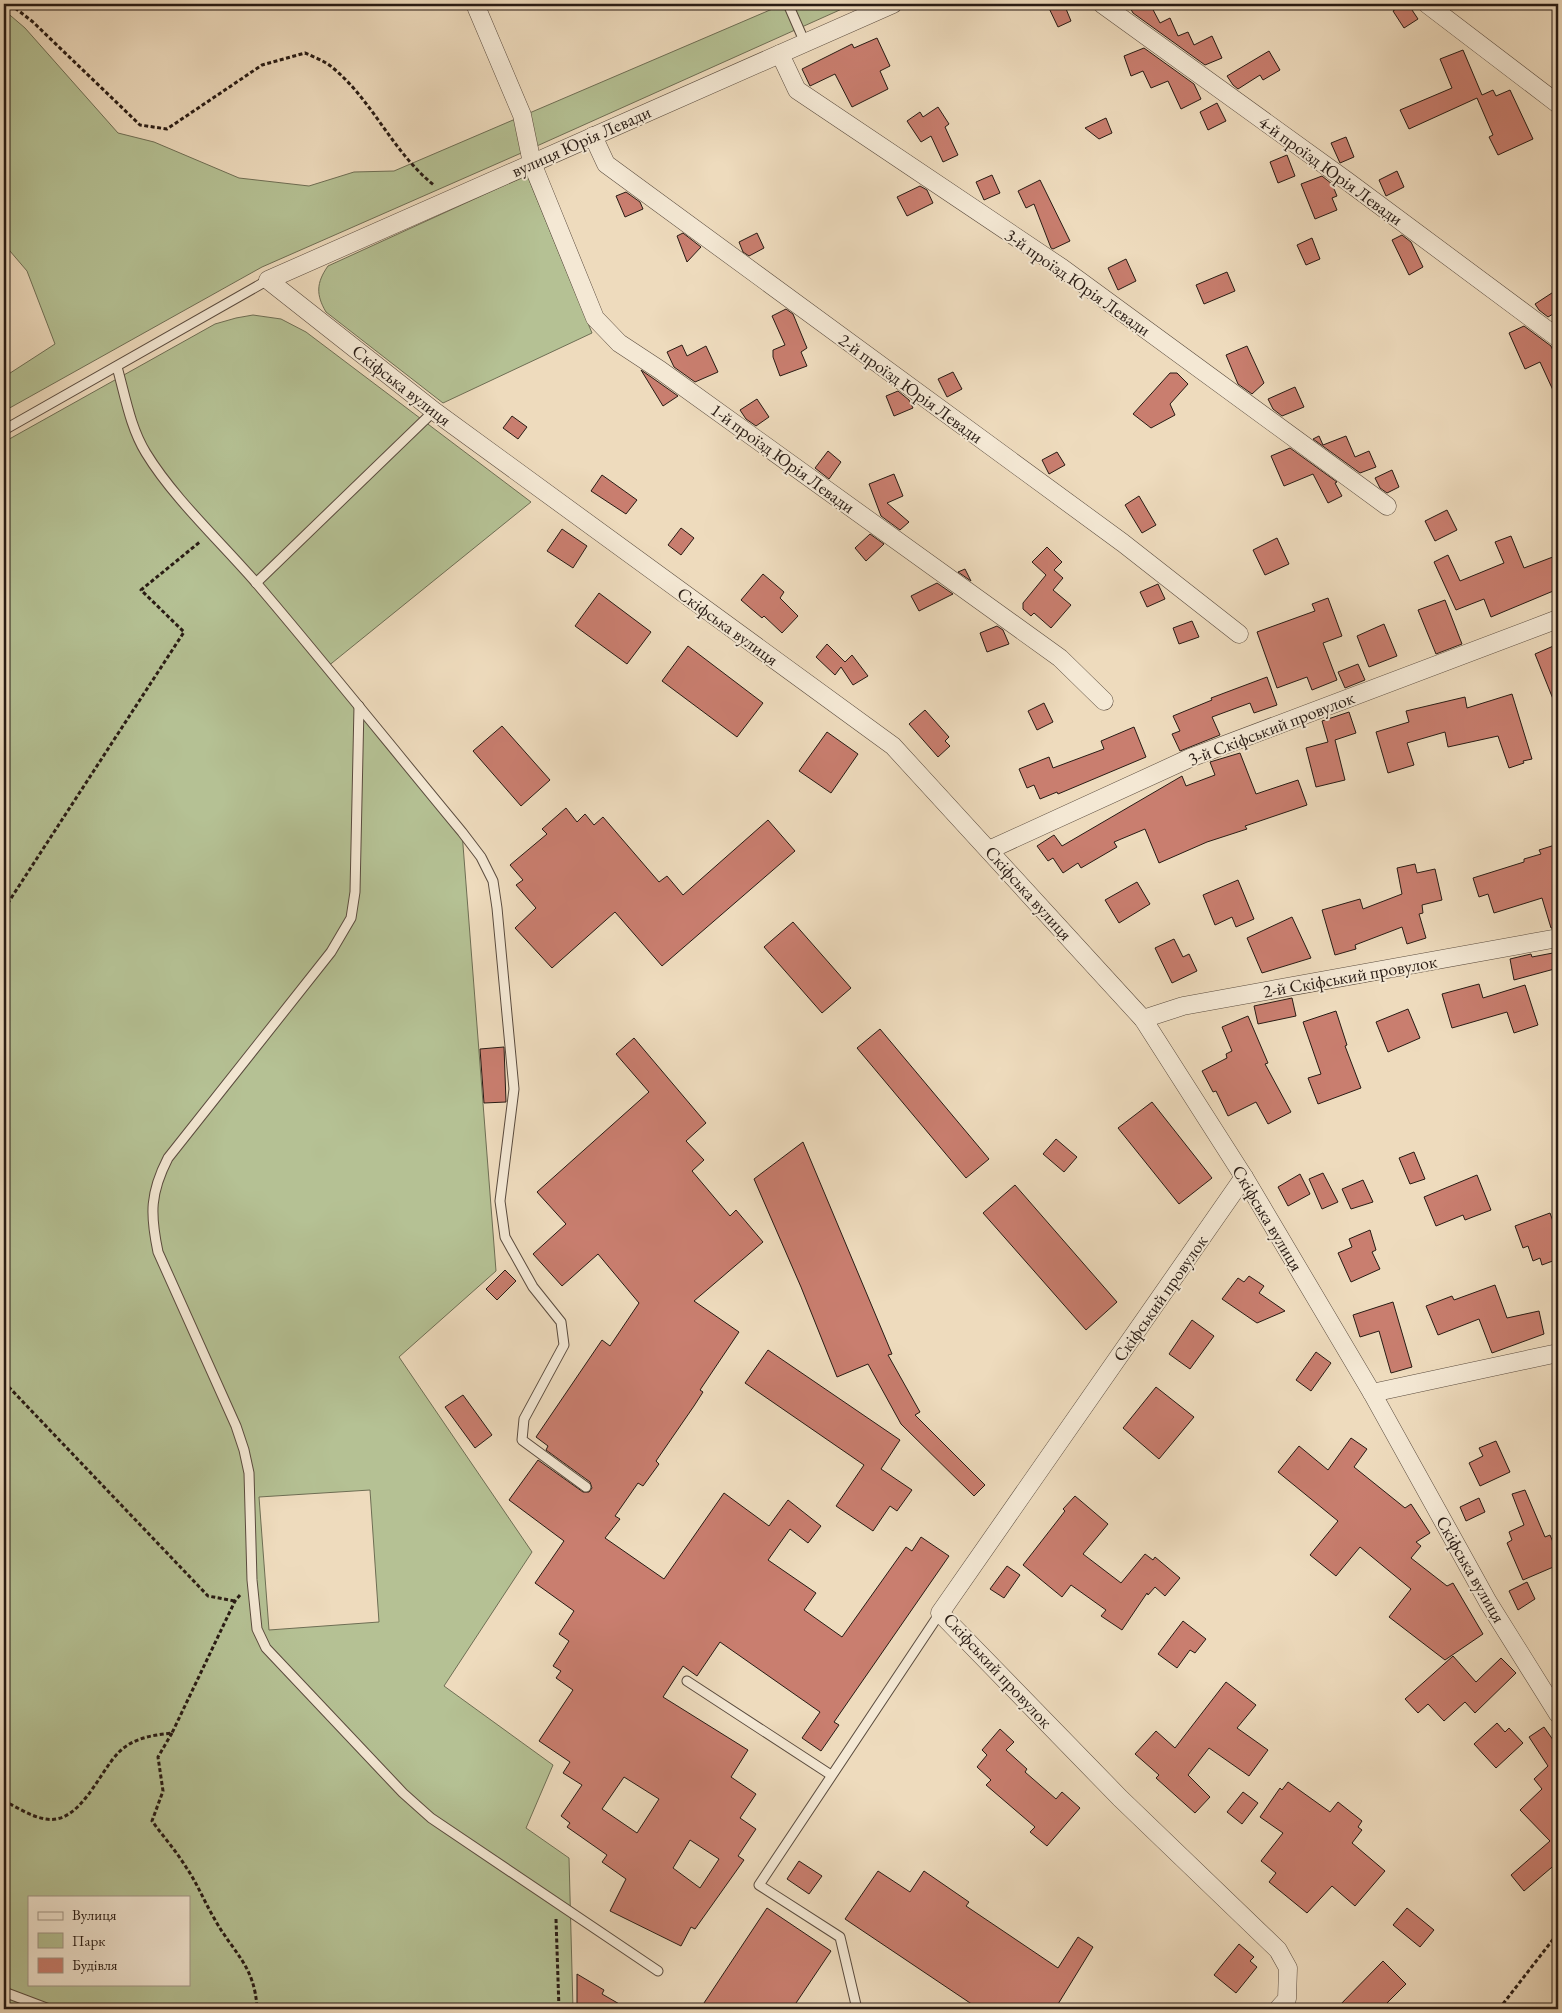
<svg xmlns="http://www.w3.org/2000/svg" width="1562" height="2013" font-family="'EB Garamond',serif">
<rect width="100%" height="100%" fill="#eedbbd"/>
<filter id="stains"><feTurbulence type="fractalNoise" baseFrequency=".004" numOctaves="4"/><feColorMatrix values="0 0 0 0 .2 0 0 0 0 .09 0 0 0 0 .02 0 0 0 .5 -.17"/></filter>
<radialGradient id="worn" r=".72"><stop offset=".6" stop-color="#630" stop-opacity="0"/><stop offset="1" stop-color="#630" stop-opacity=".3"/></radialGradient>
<g fill="#b5c194" stroke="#6e6e54" fill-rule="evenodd">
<polygon points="784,4 853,4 519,154 262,267 6,410 4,406 4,377 55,344 27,271 4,244 4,10 25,28 118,133 154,142 239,178 309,186 354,172 394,171"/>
<path d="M527,175l65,158 -149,70 -117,-91c-10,-17 -10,-29 2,-46z"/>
<path d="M253,315l28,4 25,13 225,170 -204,165 135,165 34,439 -97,86 133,195 -88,134 109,79 -27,63 43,30 4,151h-569v-1567l211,-118 21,-6zM370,1490l9,132 -110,8 -10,-133zM29,1897h160v87h-160z"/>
</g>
<g fill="#c97e6f" stroke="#281b14" fill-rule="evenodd">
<polygon points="1047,4 1064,4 1071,21 1058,27"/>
<polygon points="1128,4 1150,4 1160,23 1170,18 1178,36 1188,32 1194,45 1212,36 1222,58 1205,65 1133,13"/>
<polygon points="1403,4 1408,4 1418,19 1404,28 1393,11"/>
<polygon points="877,38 890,66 880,71 888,89 852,107 835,74 810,86 802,69 852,44 854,48"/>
<polygon points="1144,48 1194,84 1201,99 1181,109 1168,81 1151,88 1143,71 1131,76 1124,56"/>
<polygon points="1463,50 1482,95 1493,90 1496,96 1510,90 1533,139 1498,155 1489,137 1493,135 1477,98 1409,129 1400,110 1452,88 1440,59"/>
<polygon points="1269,51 1280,70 1263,80 1260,75 1238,89 1233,85 1227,76"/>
<polygon points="1217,103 1226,121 1208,130 1200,112"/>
<polygon points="938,107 949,124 945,127 958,155 943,162 931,136 921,142 907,121 920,112 923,117"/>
<polygon points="1106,118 1112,133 1099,139 1085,128"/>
<polygon points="1346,137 1354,157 1340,163 1331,143"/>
<polygon points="1287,155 1295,176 1278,183 1270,162"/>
<polygon points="1397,171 1404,187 1386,196 1379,180"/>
<polygon points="992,175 1000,193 984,200 976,182"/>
<polygon points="1322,176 1332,184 1337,196 1332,198 1337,210 1315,219 1301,184"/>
<polygon points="1040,180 1070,241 1053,249 1051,248 1034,204 1026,208 1018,191"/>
<polygon points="920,186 927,190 933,203 907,216 897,197"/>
<polygon points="626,192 640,202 643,209 625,217 616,196"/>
<polygon points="683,233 701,247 687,262 677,236"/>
<polygon points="757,233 764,248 749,256 743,252 739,242"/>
<polygon points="1402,235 1411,242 1423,267 1409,275 1392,240"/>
<polygon points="1312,238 1320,259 1306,265 1297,245"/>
<polygon points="1126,259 1136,281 1118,290 1108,268"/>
<polygon points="1227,272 1235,291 1204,304 1196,285"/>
<polygon points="1558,289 1558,311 1548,317 1539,310 1535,304"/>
<polygon points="786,309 793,314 807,348 801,352 807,366 780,376 773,357 773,350 785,345 772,316"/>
<polygon points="1524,326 1551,346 1558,362 1558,401 1540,362 1525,369 1509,333"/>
<polygon points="682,345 687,356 706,346 718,372 695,382 674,367 667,352"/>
<polygon points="1247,346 1264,383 1252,394 1238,384 1226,355"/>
<polygon points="641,370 654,379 678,396 663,406"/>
<polygon points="953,372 962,389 947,397 938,379"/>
<polygon points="1170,373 1177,373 1188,384 1170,404 1175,415 1151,428 1133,414"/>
<polygon points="1295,387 1304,407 1282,416 1273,409 1268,399"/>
<polygon points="898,391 909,400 913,408 894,416 886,396"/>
<polygon points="757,399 769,417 756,426 746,419 740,410"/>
<polygon points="512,416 527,427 518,439 503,428"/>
<polygon points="1319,436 1323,445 1346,436 1355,457 1369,451 1376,467 1360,473 1313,439"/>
<polygon points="1290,448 1337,482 1335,483 1342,496 1328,503 1313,474 1284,486 1271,456"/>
<polygon points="828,451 841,462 829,479 815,468"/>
<polygon points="1057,452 1065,465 1049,474 1042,460"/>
<polygon points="1392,470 1399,487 1387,493 1380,488 1375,478"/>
<polygon points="894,474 903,496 887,503 909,522 900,530 881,516 869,484"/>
<polygon points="602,475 637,500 626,514 591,491"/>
<polygon points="1139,496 1156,525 1142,533 1125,505"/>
<polygon points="1447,510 1457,530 1435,541 1425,521"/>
<polygon points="681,528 694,538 681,555 668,545"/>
<polygon points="562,529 587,546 573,568 547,551"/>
<polygon points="870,534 884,544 866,561 855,548"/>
<polygon points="1511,536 1524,568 1558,555 1558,589 1491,617 1484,599 1456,610 1434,562 1448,555 1460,581 1504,563 1495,542"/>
<polygon points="1277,538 1289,564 1265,575 1253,550"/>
<polygon points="1047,547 1062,562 1054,570 1063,578 1053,590 1071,605 1051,628 1034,613 1031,616 1023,609 1023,603 1046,575 1032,562"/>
<polygon points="965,569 971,581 958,572"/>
<polygon points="763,574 784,592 780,598 798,616 782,633 764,616 762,618 741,600"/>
<polygon points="937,583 953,594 919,611 911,596"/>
<polygon points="1158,584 1165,599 1147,607 1140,592"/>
<polygon points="599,593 651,632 627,664 575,626"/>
<polygon points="1328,598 1342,636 1323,643 1337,680 1312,690 1307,677 1277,688 1257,632 1315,611 1312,604"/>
<polygon points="1445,600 1462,644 1436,654 1418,610"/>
<polygon points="1192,621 1199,637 1179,644 1173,628"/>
<polygon points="1384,624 1397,656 1369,667 1357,636"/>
<polygon points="997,626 1003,630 1009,644 987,652 980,633"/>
<polygon points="827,644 845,662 852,655 868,676 853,685 841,667 835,675 816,657"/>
<polygon points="1558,644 1558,709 1557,709 1535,654"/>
<polygon points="688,646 763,703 737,737 662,681"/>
<polygon points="1358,664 1365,680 1345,688 1338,672"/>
<polygon points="1267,677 1277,705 1254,713 1250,703 1212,717 1220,735 1180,751 1172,734 1180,731 1173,716 1212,700 1211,698"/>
<polygon points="1512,694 1532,759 1523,761 1524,763 1509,768 1498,736 1448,747 1445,732 1407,743 1414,765 1388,773 1376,732 1409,722 1406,711 1465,697 1467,708"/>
<polygon points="1044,703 1053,722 1037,730 1028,711"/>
<polygon points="925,710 949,737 945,741 950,746 938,757 909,724"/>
<polygon points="1349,712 1356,733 1335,740 1345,780 1316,787 1306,748 1328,742 1322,721"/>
<polygon points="502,726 550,780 521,806 473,751"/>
<polygon points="1134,727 1146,757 1058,794 1057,792 1040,799 1034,785 1027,788 1019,769 1049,757 1053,768 1104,749 1101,741"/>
<polygon points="827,732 858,754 831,793 799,771"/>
<polygon points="1240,753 1256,794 1298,780 1307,805 1245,826 1247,829 1207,842 1159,863 1145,829 1114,842 1117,847 1081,868 1078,863 1063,873 1053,858 1048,861 1037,846 1054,835 1062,846 1182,776 1186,786 1215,775 1210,762"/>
<polygon points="566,808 577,822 585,814 594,825 603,817 659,882 667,876 683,895 768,820 795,851 662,966 615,912 552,968 515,928 536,908 516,885 523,880 510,865 547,834 542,829"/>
<polygon points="1558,844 1558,928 1551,928 1542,898 1494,913 1488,894 1479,897 1473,878 1524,862 1524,859 1541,854 1539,850"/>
<polygon points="1415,864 1417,873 1435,869 1442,900 1422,905 1423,913 1419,914 1426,938 1407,944 1402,927 1355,945 1356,949 1335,955 1322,910 1360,899 1363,909 1402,894 1397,868"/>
<polygon points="1238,880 1254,919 1236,927 1232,917 1215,925 1203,895"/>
<polygon points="1137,882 1150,904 1119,923 1105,900"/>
<polygon points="1292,917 1311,958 1262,973 1247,938"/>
<polygon points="793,922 851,988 822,1013 764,947"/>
<polygon points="1174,939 1183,957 1189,954 1197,971 1172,983 1155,948"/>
<polygon points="1558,952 1558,968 1514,980 1510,959 1531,954 1532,957"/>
<polygon points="1479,984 1483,998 1525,985 1538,1025 1514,1033 1507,1012 1452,1028 1442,994"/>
<polygon points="1292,998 1296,1016 1258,1024 1254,1006"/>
<polygon points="1408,1009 1420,1038 1388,1052 1376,1022"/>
<polygon points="1336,1011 1347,1045 1345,1046 1361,1088 1318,1104 1308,1078 1321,1074 1303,1022"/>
<polygon points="1248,1016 1268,1063 1265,1064 1291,1112 1268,1124 1256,1102 1228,1116 1216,1091 1213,1092 1202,1071 1227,1058 1226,1054 1232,1051 1222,1027"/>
<polygon points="880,1029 989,1159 966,1178 857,1048"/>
<path d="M634,1038l72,85 -20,18 18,19 -12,11 38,45 6,-6 27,32 -69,59 45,31 -39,58 3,2 -9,14 -38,55 3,3 -16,22 -5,-3 -23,33 5,3 -15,19 59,41 60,-86 45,33 19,-26 33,26 -13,17 -18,-14 -22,31 48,33 -12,17 38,27 64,-90 6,4 9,-14 28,19 -115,166 5,3 -18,26 -19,-13 18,-26 -100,-70 -23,34 -14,-10 -20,31 85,53 -17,27 25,17 -16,24 16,11 -18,27 6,4 -49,69 -4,-2 -10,19 -71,-35 16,-32 -24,-17 5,-7 -40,-28 3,-4 -9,-7 21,-31 -19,-12 7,-11 -31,-21 34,-51 -17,-12 5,-7 -8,-5 16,-25 -10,-7 15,-23 -39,-28 29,-42 -55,-41 29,-40 45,32h6l3,-4 -2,-6 -44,-32 2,-4 -12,-9 66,-97 8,6 29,-43 -41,-49 -36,32 -29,-32 33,-30 -29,-32 112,-100 -33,-38zM624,1777l35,22 -22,34 -35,-24zM690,1840l29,19 -19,29 -27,-20z"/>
<polygon points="504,1047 506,1102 484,1103 480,1049"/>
<polygon points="1152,1102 1212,1178 1179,1204 1118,1128"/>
<polygon points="1056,1139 1077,1157 1064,1172 1043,1154"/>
<polygon points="803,1142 892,1354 888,1355 920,1412 915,1415 985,1485 974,1496 901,1424 868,1364 837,1377 801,1287 754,1179"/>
<polygon points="1414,1152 1425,1179 1410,1184 1399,1158"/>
<polygon points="1323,1173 1338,1202 1322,1209 1309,1179"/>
<polygon points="1300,1174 1310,1194 1288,1206 1278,1187"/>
<polygon points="1477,1175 1491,1210 1465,1220 1463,1215 1436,1226 1424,1197"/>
<polygon points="1363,1180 1373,1202 1351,1209 1342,1189"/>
<polygon points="1015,1185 1117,1302 1086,1330 983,1213"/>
<polygon points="1550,1213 1558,1235 1558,1259 1542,1265 1540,1258 1533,1261 1528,1246 1523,1248 1515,1226"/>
<polygon points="1370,1230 1376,1250 1372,1252 1380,1269 1351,1282 1338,1253 1352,1247 1349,1239"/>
<polygon points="505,1270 516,1281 497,1300 486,1289"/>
<polygon points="1249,1276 1264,1286 1259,1293 1285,1311 1257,1323 1222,1299 1238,1278 1244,1282"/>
<polygon points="1495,1285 1507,1318 1539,1311 1544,1334 1492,1353 1479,1319 1438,1335 1426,1306 1452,1296 1454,1300"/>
<polygon points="1393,1302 1412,1367 1391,1373 1379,1331 1360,1337 1353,1315"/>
<polygon points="1192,1320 1214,1336 1190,1369 1169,1354"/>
<polygon points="768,1350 900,1440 881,1469 912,1490 897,1511 890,1506 873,1531 836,1506 864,1465 745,1383"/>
<polygon points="1316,1352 1331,1363 1311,1391 1296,1380"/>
<polygon points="1156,1387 1194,1417 1159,1459 1123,1428"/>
<polygon points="463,1395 492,1435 475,1448 445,1407"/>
<polygon points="1351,1438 1367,1449 1354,1467 1405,1508 1411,1504 1430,1533 1416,1542 1421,1546 1411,1558 1447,1586 1453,1583 1483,1634 1445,1660 1389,1617 1411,1589 1360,1547 1336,1576 1310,1555 1338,1521 1278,1472 1299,1446 1328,1470"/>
<polygon points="1496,1441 1510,1472 1480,1486 1469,1463 1483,1456 1479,1448"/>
<polygon points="1525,1490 1545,1537 1550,1535 1558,1554 1558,1565 1523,1580 1507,1543 1512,1540 1509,1532 1524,1525 1512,1494"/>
<polygon points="1075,1496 1108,1524 1083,1554 1121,1583 1145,1554 1153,1560 1155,1557 1180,1578 1165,1596 1155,1587 1148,1595 1147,1593 1122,1630 1101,1616 1106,1610 1071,1585 1062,1597 1023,1565 1065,1511 1063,1509"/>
<polygon points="1479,1498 1485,1512 1466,1521 1460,1507"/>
<polygon points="1007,1566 1020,1575 1004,1598 990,1589"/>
<polygon points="1527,1582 1535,1599 1518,1610 1509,1591"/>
<polygon points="1183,1621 1206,1639 1195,1653 1190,1650 1177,1668 1158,1654"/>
<polygon points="1453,1656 1476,1682 1501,1658 1516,1673 1475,1713 1465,1702 1444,1721 1428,1704 1418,1713 1405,1699"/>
<polygon points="1226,1682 1256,1705 1237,1728 1268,1750 1249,1776 1209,1748 1188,1775 1210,1797 1195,1813 1156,1778 1159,1775 1135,1754 1156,1731 1175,1748"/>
<polygon points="1497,1723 1505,1732 1509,1728 1523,1743 1496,1768 1474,1744"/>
<polygon points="1544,1727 1558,1747 1558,1862 1524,1891 1511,1875 1550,1841 1520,1810 1542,1789 1534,1779 1548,1766 1529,1737"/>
<polygon points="1000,1729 1014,1742 1006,1750 1027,1769 1025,1772 1056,1799 1062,1792 1080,1808 1047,1846 1030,1832 1035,1827 986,1785 991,1780 977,1767 987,1755 982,1750"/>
<polygon points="1288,1782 1330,1812 1338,1802 1362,1821 1358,1827 1362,1830 1352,1843 1385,1871 1355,1906 1332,1886 1307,1913 1269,1882 1276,1873 1261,1861 1283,1833 1260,1817 1280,1788 1282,1790"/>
<polygon points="1243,1792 1258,1803 1242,1824 1227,1812"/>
<polygon points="799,1861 822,1876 809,1894 787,1879"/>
<polygon points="878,1871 910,1892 924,1871 969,1902 966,1906 1058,1968 1078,1937 1093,1947 1055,2009 979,2009 845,1919"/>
<polygon points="767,1908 831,1951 792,2009 700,2009"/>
<polygon points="1407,1908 1434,1930 1420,1947 1393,1925"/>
<polygon points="1239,1944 1254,1957 1250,1961 1257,1967 1236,1993 1214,1975"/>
<polygon points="1383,1961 1406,1984 1381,2009 1336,2009"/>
<polygon points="577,1974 604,1990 602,1994 628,2009 577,2009"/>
</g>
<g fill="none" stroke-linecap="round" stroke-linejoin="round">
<defs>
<g id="service">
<polyline points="788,4 805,43"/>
<path d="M117,367c8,28 13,60 29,86 28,46 76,90 112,132 69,81 136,165 204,247l19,25 12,24 4,27 17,181 -14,112 5,36 28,50 28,35 3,23 -40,74 -2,21 64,47"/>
<polyline points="4,430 268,280"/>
<polyline points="256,583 434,411"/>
<path d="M359,706l-4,186 -4,26 -20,34 -163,206c-18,35 -18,56 -10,94l78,174 8,24 5,23 3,107 5,49 9,19 137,145 28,25 227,153"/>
<polyline points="687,1681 831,1775"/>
<polyline points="4,1992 49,2009"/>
<polyline points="857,2009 840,1937 759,1885 940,1613"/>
</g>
<g id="minor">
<polyline points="475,4 522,115 532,163 595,318 619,343 660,370 1060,658 1104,701"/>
<polyline points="893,4 268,280 434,411 893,746 1143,1019 1244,1177 1372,1393 1488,1602 1558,1714"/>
<polyline points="1102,4 1347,181 1558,338"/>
<polyline points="1427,4 1558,104"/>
<polyline points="780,54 797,90 1062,268 1387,506"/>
<polyline points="593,136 606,164 1123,543 1239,634"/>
<polyline points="989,850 1190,758 1558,619"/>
<polyline points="1143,1019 1183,1006 1558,938"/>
<polyline points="1244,1177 940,1613 1120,1798 1278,1950 1288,1968 1287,1999 1278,2009"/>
<polyline points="1372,1393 1558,1353"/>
</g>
</defs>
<use href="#service" stroke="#5a4b3e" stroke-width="11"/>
<use href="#minor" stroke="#5a4b3e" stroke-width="19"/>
<g stroke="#281b14" stroke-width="3" stroke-dasharray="4 2.5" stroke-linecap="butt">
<path d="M10,4l23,18 107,103 27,4 95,-64 43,-12c9,4 20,8 28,15 40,33 60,85 102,118"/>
<polyline points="4,909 184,632 141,590 201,541"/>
<polyline points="4,1382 208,1596 235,1601"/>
<path d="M172,1733l-14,24 5,34 -11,30c11,15 24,30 34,46 11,16 18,34 28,51 19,35 41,47 43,91"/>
<path d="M4,1801c13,6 27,16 42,18 34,6 53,-47 73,-67 14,-14 34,-17 53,-19l63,-132 5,-6"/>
<polyline points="556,1919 559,2009"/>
<polyline points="1499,2009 1558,1933"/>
</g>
<use href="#service" stroke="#f4e8d4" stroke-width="9"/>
<use href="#minor" stroke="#f4e8d4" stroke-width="18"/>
</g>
<g text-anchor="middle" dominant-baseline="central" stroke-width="4" stroke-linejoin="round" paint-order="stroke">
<g font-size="18" fill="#281b14" stroke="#f4e8d4">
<text transform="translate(581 141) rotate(-24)">вулиця Юрія Левади</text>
<text transform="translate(1331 170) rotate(36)">4-й проїзд Юрія Левади</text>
<text transform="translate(1078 282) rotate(35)">3-й проїзд Юрія Левади</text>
<text transform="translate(402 385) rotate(38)">Скіфська вулиця</text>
<text transform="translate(911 388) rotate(36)">2-й проїзд Юрія Левади</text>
<text transform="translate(783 458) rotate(36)">1-й проїзд Юрія Левади</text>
<text transform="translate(728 626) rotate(36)">Скіфська вулиця</text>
<text transform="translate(1271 728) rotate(-21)">3-й Скіфський провулок</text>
<text transform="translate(1029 893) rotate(48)">Скіфська вулиця</text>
<text transform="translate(1350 976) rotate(-10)">2-й Скіфський провулок</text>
<text transform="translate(1268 1218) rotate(59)">Скіфська вулиця</text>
<text transform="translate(1160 1298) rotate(-55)">Скіфський провулок</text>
<text transform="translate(1471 1569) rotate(60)">Скіфська вулиця</text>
<text transform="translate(998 1670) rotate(47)">Скіфський провулок</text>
</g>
</g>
<rect width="1562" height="2013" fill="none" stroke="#eedbbd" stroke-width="20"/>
<rect x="5" y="5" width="1552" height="2003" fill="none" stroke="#281b14" stroke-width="2.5"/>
<rect x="10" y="10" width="1542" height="1993" fill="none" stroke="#281b14"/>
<rect x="28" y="1896" width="162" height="90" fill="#f4e8d4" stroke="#a29687"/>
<rect x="38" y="1912" width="25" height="8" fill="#f4e8d4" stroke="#a29687"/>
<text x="72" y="1920" font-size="15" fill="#281b14">Вулиця</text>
<rect x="38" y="1933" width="25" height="15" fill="#b5c194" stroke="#a29687"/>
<text x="72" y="1946" font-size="15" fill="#281b14">Парк</text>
<rect x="38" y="1958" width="25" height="15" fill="#c97e6f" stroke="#a29687"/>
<text x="72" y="1970" font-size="15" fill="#281b14">Будівля</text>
<rect width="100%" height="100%" filter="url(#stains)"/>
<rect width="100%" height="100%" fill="url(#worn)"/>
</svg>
